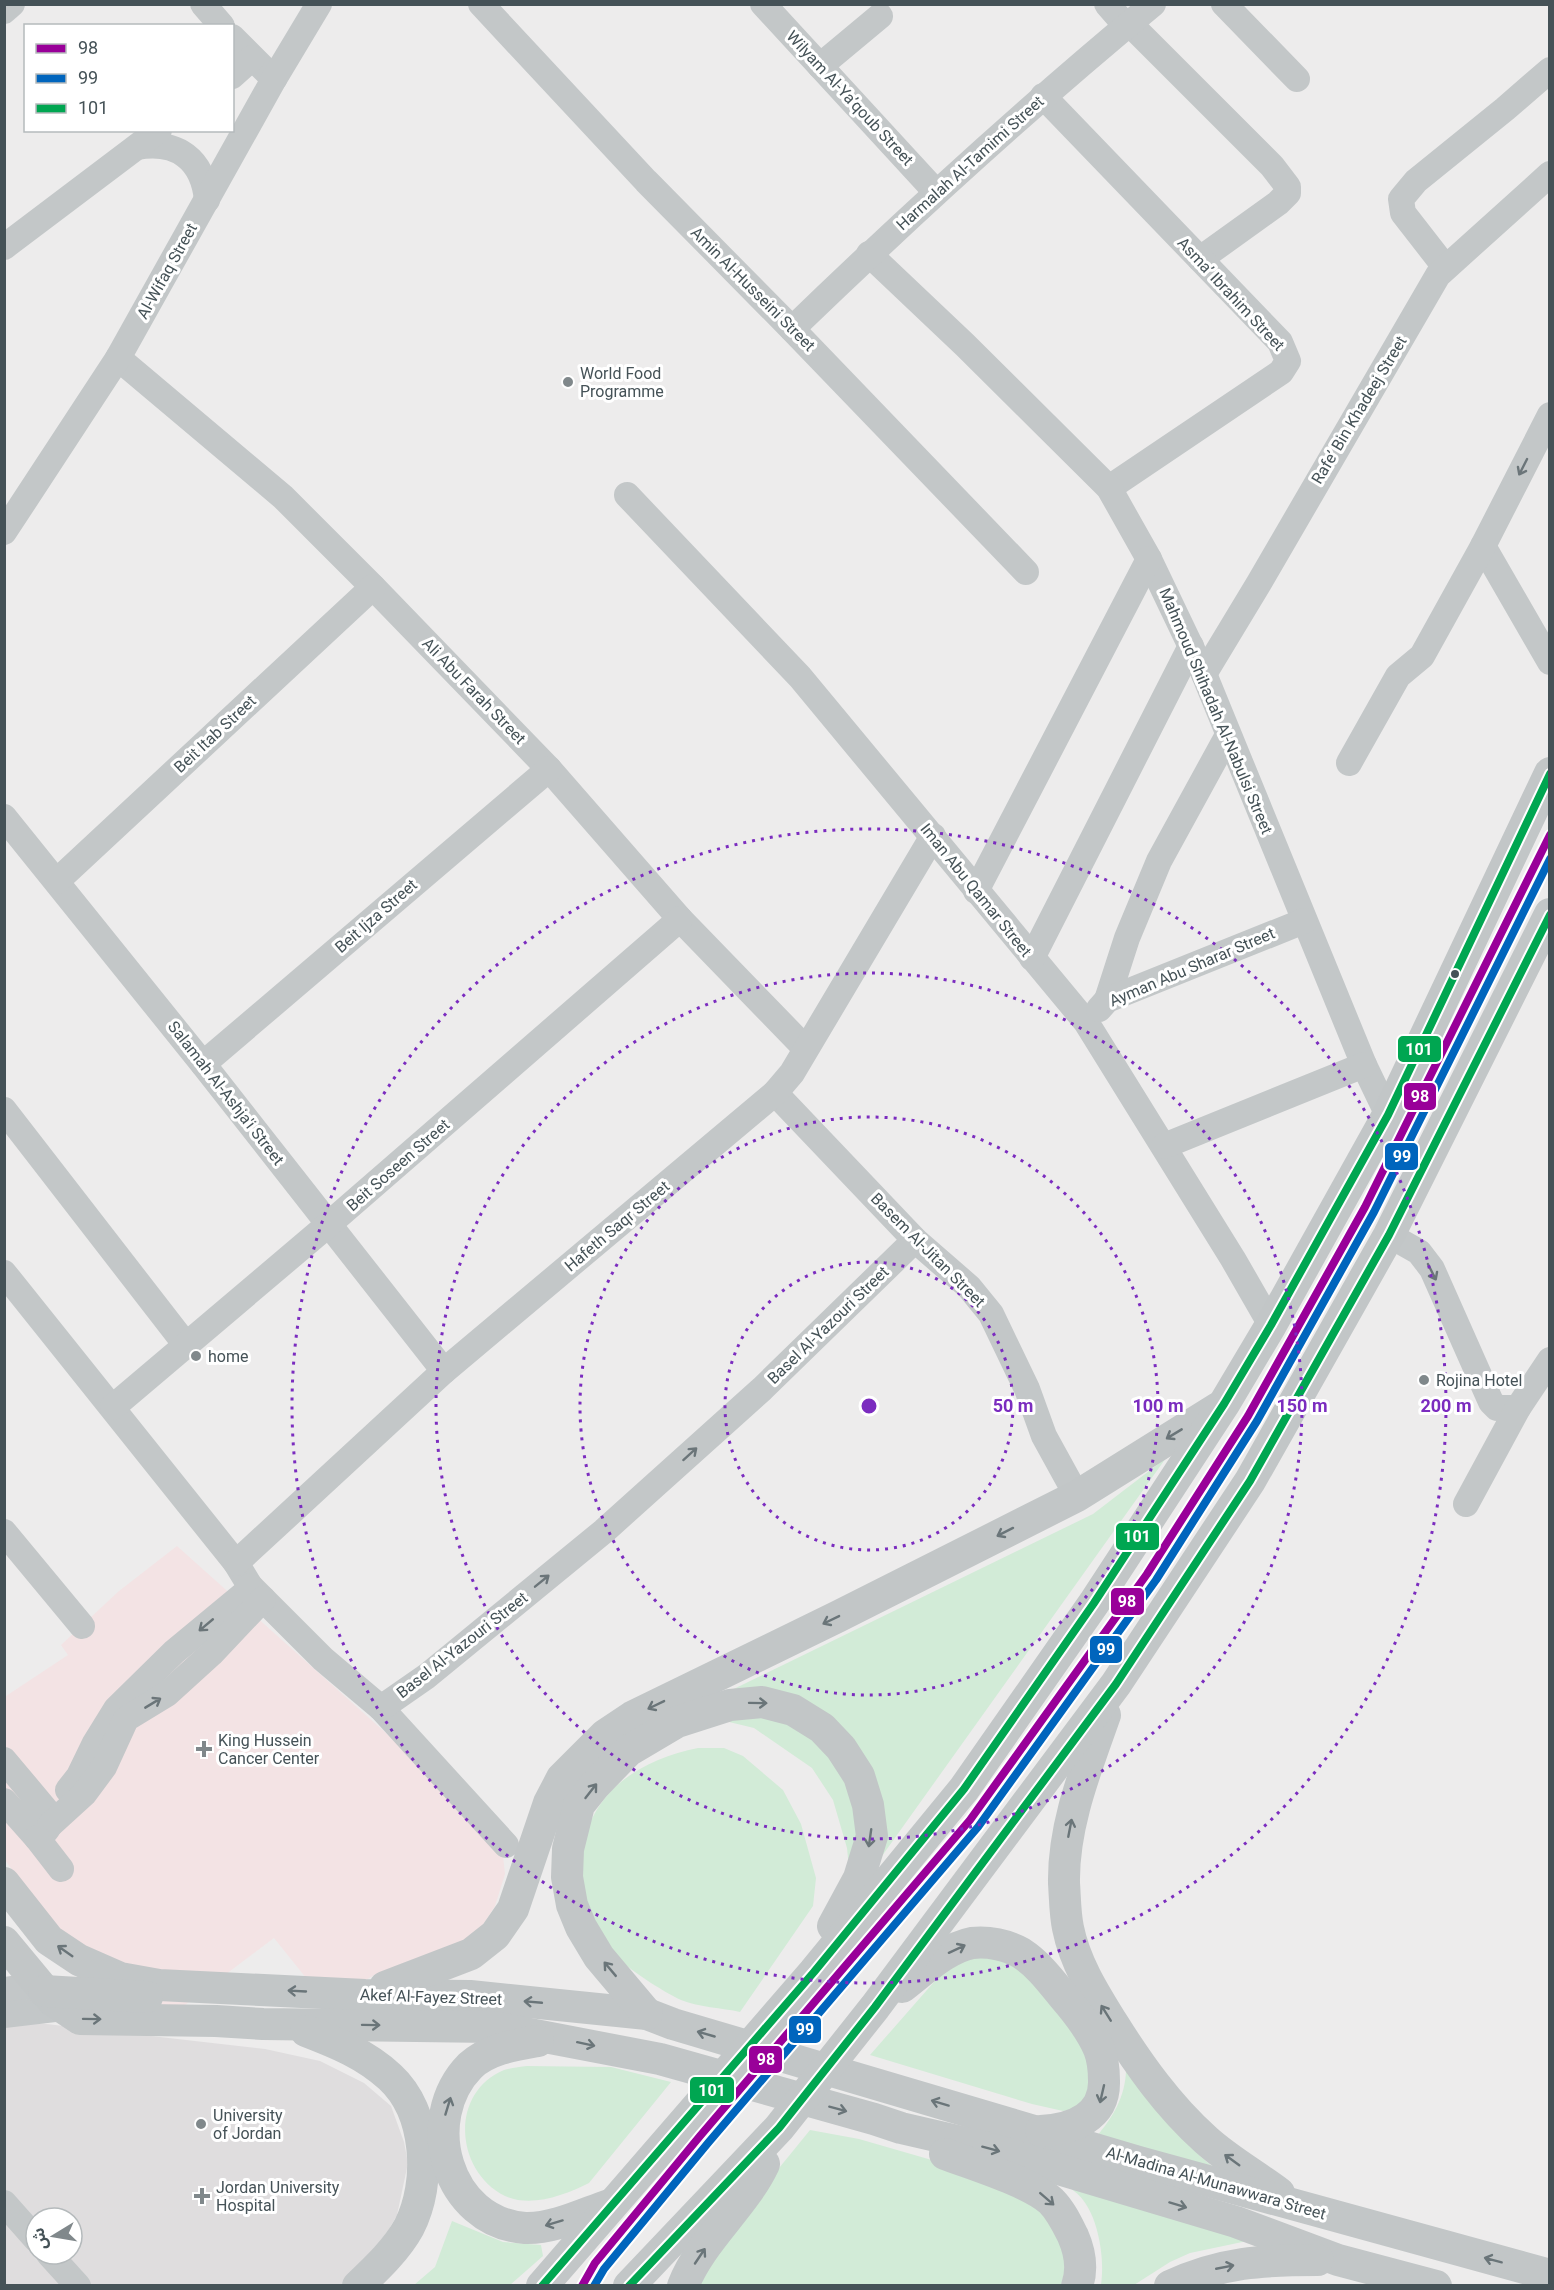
<svg xmlns="http://www.w3.org/2000/svg" width="1554" height="2290" font-family="Roboto,'Noto Sans Arabic',sans-serif">
<rect width="100%" height="100%" fill="#edecec"/>
<path fill="#dfddde" fill-rule="evenodd" d="M4,1997l16,24 245,28 55,12 44,22 27,23 13,36 4,21 -11,52 -14,25 -42,45h-336zM36,2218h36v36h-36z"/>
<polygon fill="#f3e3e4" points="177,1546 464,1803 503,1856 505,1874 495,1906 479,1931 457,1952 374,1975 327,2004 274,1938 161,2023 81,1963 5,1860 4,1694 6,1696 68,1655 61,1645 119,1591"/>
<g fill="#d2ebd7">
<polygon points="1166,1458 852,1898 847,1848 833,1800 812,1768 754,1728 725,1721 709,1701 1093,1514"/>
<path d="M698,1748h26l19,8 40,34 18,34 15,54 -3,28 -73,106c-17,-4 -43,-5 -59,-12 -19,-9 -53,-31 -68,-46 -16,-16 -21,-35 -27,-56 -2,-7 -5,-15 -6,-22 -2,-9 2,-19 3,-27 9,-60 60,-90 115,-101z"/>
<polygon points="988,1955 1021,1964 1090,2049 1093,2085 1079,2108 1063,2111 1032,2104 870,2055 941,1974 958,1960"/>
<path d="M527,2066l84,1 60,15 -82,101c-24,12 -58,25 -84,13 -50,-25 -56,-103 -1,-126 7,-2 16,-3 23,-4z"/>
<path d="M1126,2071l74,85 13,11 -116,-31c16,-19 28,-39 29,-65z"/>
<polygon points="810,2130 859,2139 1001,2180 1044,2206 1068,2259 1061,2285 689,2286 728,2231"/>
<path d="M1066,2184l181,57 -57,12 -20,9 -36,23h-33c4,-24 -2,-65 -18,-85 -4,-6 -12,-11 -17,-16z"/>
<polygon points="452,2221 503,2242 541,2245 543,2256 510,2285 414,2285 435,2267"/>
</g>
<g fill="none" stroke-linecap="round" stroke-linejoin="round">
<g stroke="#c3c7c8" stroke-width="26">
<polyline points="203,4 222,26"/>
<polyline points="481,4 646,181 792,329 1026,572"/>
<polyline points="763,4 936,192"/>
<polyline points="1107,4 1127,27"/>
<polyline points="1224,4 1297,79"/>
<polyline points="4,11 12,4"/>
<polyline points="1130,24 1272,166 1288,187 1288,193 1278,203 1200,259"/>
<polyline points="232,37 274,79"/>
<polyline points="820,66 880,16"/>
<polyline points="232,76 252,58"/>
<polyline points="1043,96 1280,342 1288,361 1281,372 1109,488"/>
<path d="M137,147c40,-7 66,12 70,53"/>
<polyline points="4,247 159,130"/>
<polyline points="869,254 965,345 1109,488 1149,559 1204,674 1364,1065 1388,1115"/>
<polyline points="1445,267 1403,213 1401,199 1416,181 1505,109 1550,70"/>
<path d="M792,329c117,-113 236,-222 361,-325"/>
<polyline points="118,358 283,497 373,587 549,769 680,919 805,1048"/>
<polyline points="627,495 800,677 1086,1022 1233,1259 1271,1325"/>
<polyline points="4,532 118,358 274,79 319,4"/>
<polyline points="1483,546 1550,662"/>
<polyline points="1204,674 1259,583 1438,275 1550,174"/>
<polyline points="1349,763 1398,676 1422,656 1483,546 1550,415"/>
<polyline points="4,817 203,1064 444,1371"/>
<polyline points="57,881 373,587"/>
<polyline points="976,891 1149,559"/>
<polyline points="1032,958 1191,646"/>
<polyline points="1107,1000 1127,938 1159,861 1228,735"/>
<polyline points="1099,1009 1107,1000 1304,921"/>
<polyline points="203,1064 549,769"/>
<polyline points="775,1093 915,1240 969,1287 991,1314 1027,1389 1044,1436 1077,1496"/>
<polyline points="4,1110 186,1345"/>
<polyline points="1164,1146 1364,1065"/>
<polyline points="1389,1235 1419,1252 1432,1269 1491,1402 1497,1408 1518,1408"/>
<polyline points="4,1273 236,1563 250,1586 323,1659 381,1708 506,1845"/>
<polyline points="113,1407 329,1224 680,919"/>
<polyline points="1466,1504 1518,1408 1550,1360"/>
<polyline points="4,1532 82,1626"/>
<polyline points="236,1563 444,1371 775,1093 792,1073 933,836"/>
<polyline points="381,1708 427,1676 604,1531 762,1389 915,1240"/>
<path d="M4,1760l47,56c-1,11 -4,16 -14,22l-33,-37"/>
<polyline points="68,1790 79,1776 95,1743 116,1709 174,1652 244,1594 250,1586"/>
<polyline points="50,1825 84,1794 104,1767 126,1719 167,1694 211,1654 263,1599"/>
<polyline points="37,1838 61,1869"/>
<polyline points="4,1990 39,1985"/>
<polyline points="4,2015 63,2008"/>
<polyline points="4,2203 36,2239"/>
<polyline points="49,2254 78,2286"/>
</g>
<g stroke="#c2c6c7" stroke-width="32">
<path d="M1105,1715c-19,54 -42,110 -41,168 1,14 1,31 4,45 7,35 26,65 44,94 27,43 56,84 94,118 22,20 49,35 73,53"/>
<polyline points="4,1883 49,1940 79,1960 120,1978 159,1985 365,1995 470,1996 647,2014 673,2024 1139,2162 1550,2275"/>
<polyline points="4,1942 53,2001 80,2019 216,2021 263,2024 493,2027 660,2059 874,2119 901,2128 988,2148 1236,2222 1338,2260 1436,2286"/>
<polyline points="385,1987 471,1954 495,1935 513,1909 549,1803 562,1778 605,1735 632,1717 837,1617 1077,1496 1218,1408"/>
<path d="M902,1987c21,-16 44,-39 70,-44 16,-2 35,2 49,10 17,11 29,27 42,43 13,15 28,34 36,53 4,10 5,21 5,32 1,37 -32,48 -63,50"/>
<polyline points="44,1991 147,1997"/>
<polyline points="647,2014 599,1957 581,1927 572,1905 567,1877 568,1849 579,1805 595,1785 628,1751 677,1722 730,1705 762,1702 793,1710 822,1728 841,1748 859,1776 868,1805 872,1836 859,1878 833,1926"/>
<path d="M306,2031c31,12 59,23 84,46 38,35 42,105 19,150 -12,22 -32,41 -51,59"/>
<path d="M538,2041c-23,4 -50,8 -68,25 -52,53 -24,156 55,162 28,1 58,-14 84,-23"/>
<path d="M945,2154c29,11 85,28 106,47 10,10 16,23 22,35 7,16 10,33 4,50"/>
<polyline points="542,2286 814,1972 964,1789 1094,1603 1224,1404 1271,1325 1388,1115 1550,773"/>
<polyline points="629,2286 779,2128 875,2007 1116,1684 1250,1481 1389,1235 1550,914"/>
<path d="M683,2286c18,-46 60,-78 81,-122"/>
<path d="M1170,2286c51,-24 93,-26 148,-26"/>
</g>
<defs>
<polyline id="bus-1" points="582,2286 595,2263 700,2136 970,1820 1147,1574 1248,1416 1365,1207 1550,835"/>
<polyline id="bus-2" points="594,2286 604,2269 708,2143 978,1827 1156,1580 1257,1421 1374,1212 1550,859"/>
<g id="bus-3">
<polyline points="542,2286 814,1972 964,1789 1094,1603 1224,1404 1271,1325 1388,1115 1550,774"/>
<polyline points="629,2286 779,2128 875,2007 1116,1684 1250,1481 1389,1235 1550,915"/>
</g>
</defs>
<use href="#bus-1" stroke="#fff" stroke-width="12"/>
<use href="#bus-2" stroke="#fff" stroke-width="12"/>
<use href="#bus-3" stroke="#fff" stroke-width="12"/>
<use href="#bus-1" stroke="#909" stroke-width="8"/>
<use href="#bus-2" stroke="#0065bd" stroke-width="8"/>
<use href="#bus-3" stroke="#00a651" stroke-width="8"/>
</g>
<defs><path id="oneway-shaft" d="M-6 0H5M1.5-3L5.5 0L1.5 3" fill="none" stroke-width="1.6" stroke-linecap="round" stroke-linejoin="round" transform="scale(1.5)"/></defs>
<g stroke="#6b7579">
<use href="#oneway-shaft" transform="translate(1523 467) rotate(117)"/>
<use href="#oneway-shaft" transform="translate(1432 1272) rotate(63)"/>
<use href="#oneway-shaft" transform="translate(690 1454) rotate(-42)"/>
<use href="#oneway-shaft" transform="translate(542 1581) rotate(-39)"/>
<use href="#oneway-shaft" transform="translate(206 1625) rotate(140)"/>
<use href="#oneway-shaft" transform="translate(153 1703) rotate(-31)"/>
</g>
<g stroke="#6a7579">
<use href="#oneway-shaft" transform="translate(1174 1434) rotate(149)"/>
<use href="#oneway-shaft" transform="translate(1005 1532) rotate(153)"/>
<use href="#oneway-shaft" transform="translate(831 1620) rotate(154)"/>
<use href="#oneway-shaft" transform="translate(758 1703) rotate(1)"/>
<use href="#oneway-shaft" transform="translate(656 1705) rotate(154)"/>
<use href="#oneway-shaft" transform="translate(591 1791) rotate(-52)"/>
<use href="#oneway-shaft" transform="translate(1070 1828) rotate(-79)"/>
<use href="#oneway-shaft" transform="translate(870 1838) rotate(98)"/>
<use href="#oneway-shaft" transform="translate(957 1949) rotate(-25)"/>
<use href="#oneway-shaft" transform="translate(65 1951) rotate(-145)"/>
<use href="#oneway-shaft" transform="translate(610 1969) rotate(-130)"/>
<use href="#oneway-shaft" transform="translate(297 1991) rotate(-177)"/>
<use href="#oneway-shaft" transform="translate(533 2002) rotate(-175)"/>
<use href="#oneway-shaft" transform="translate(1106 2013) rotate(-122)"/>
<use href="#oneway-shaft" transform="translate(92 2019) rotate(1)"/>
<use href="#oneway-shaft" transform="translate(371 2025) rotate(1)"/>
<use href="#oneway-shaft" transform="translate(706 2034) rotate(-164)"/>
<use href="#oneway-shaft" transform="translate(586 2044) rotate(12)"/>
<use href="#oneway-shaft" transform="translate(1102 2094) rotate(103)"/>
<use href="#oneway-shaft" transform="translate(940 2103) rotate(-163)"/>
<use href="#oneway-shaft" transform="translate(448 2106) rotate(-73)"/>
<use href="#oneway-shaft" transform="translate(838 2109) rotate(15)"/>
<use href="#oneway-shaft" transform="translate(991 2149) rotate(15)"/>
<use href="#oneway-shaft" transform="translate(1232 2160) rotate(-144)"/>
<use href="#oneway-shaft" transform="translate(1047 2199) rotate(41)"/>
<use href="#oneway-shaft" transform="translate(1178 2205) rotate(17)"/>
<use href="#oneway-shaft" transform="translate(554 2223) rotate(163)"/>
<use href="#oneway-shaft" transform="translate(700 2256) rotate(-56)"/>
<use href="#oneway-shaft" transform="translate(1493 2260) rotate(-165)"/>
<use href="#oneway-shaft" transform="translate(1225 2267) rotate(-11)"/>
</g>
<g fill="none" stroke="#7b2cbf" stroke-width="3" stroke-dasharray="3 6">
<circle cx="869" cy="1406" r="144"/>
<circle cx="869" cy="1406" r="289"/>
<circle cx="869" cy="1406" r="433"/>
<circle cx="869" cy="1406" r="577"/>
</g>
<g fill="#80888b" stroke="#fff" stroke-width="2">
<circle cx="568" cy="382" r="6"/>
<circle cx="196" cy="1356" r="6"/>
<circle cx="1424" cy="1380" r="6"/>
<path d="M201 1740h6v6h6v6h-6v6h-6v-6h-6v-6h6z"/>
<circle cx="201" cy="2124" r="6"/>
<path d="M199 2187h6v6h6v6h-6v6h-6v-6h-6v-6h6z"/>
</g>
<circle fill="#455257" stroke="#fff" stroke-width="2" cx="1455" cy="974" r="5"/>
<g text-anchor="middle" dominant-baseline="central" stroke-width="6" stroke-linejoin="round" paint-order="stroke">
<g font-size="16" fill="#455257" stroke="#fff">
<text transform="translate(850 98) rotate(47)">Wilyam Al-Ya’qoub Street</text>
<text transform="translate(970 163) rotate(-42)">Harmalah Al-Tamimi Street</text>
<text transform="translate(167 271) rotate(-61)">Al-Wifaq Street</text>
<text transform="translate(753 289) rotate(45)">Amin Al-Husseini Street</text>
<text transform="translate(1231 294) rotate(47)">Asma’ Ibrahim Street</text>
<text transform="translate(1359 410) rotate(-59)">Rafe’ Bin Khadeej Street</text>
<text transform="translate(474 691) rotate(46)">Ali Abu Farah Street</text>
<text transform="translate(1216 711) rotate(67)">Mahmoud Shihadah Al-Nabulsi Street</text>
<text transform="translate(215 734) rotate(-43)">Beit Itab Street</text>
<text transform="translate(976 890) rotate(51)">Iman Abu Qamar Street</text>
<text transform="translate(376 916) rotate(-41)">Beit Ijza Street</text>
<text transform="translate(1192 967) rotate(-23)">Ayman Abu Sharar Street</text>
<text transform="translate(226 1093) rotate(52)">Salamah Al-Ashja'i Street</text>
<text transform="translate(398 1165) rotate(-41)">Beit Soseen Street</text>
<text transform="translate(617 1226) rotate(-40)">Hafeth Saqr Street</text>
<text transform="translate(928 1250) rotate(45)">Basem Al-Jitan Street</text>
<text transform="translate(828 1325) rotate(-44)">Basel Al-Yazouri Street</text>
<text transform="translate(462 1645) rotate(-38)">Basel Al-Yazouri Street</text>
<text transform="translate(431 1997) rotate(2)">Akef Al-Fayez Street</text>
<text transform="translate(1216 2183) rotate(16)">Al-Madina Al-Munawwara Street</text>
</g>
<g font-size="16" fill="#455257" stroke="#fff" text-anchor="start">
<text x="580" y="373">World Food<tspan x="580" dy="18">Programme</tspan></text>
<text x="208" y="1356">home</text>
<text x="1436" y="1380">Rojina Hotel</text>
<text x="218" y="1740">King Hussein<tspan x="218" dy="18">Cancer Center</tspan></text>
<text x="213" y="2115">University<tspan x="213" dy="18">of Jordan</tspan></text>
<text x="216" y="2187">Jordan University<tspan x="216" dy="18">Hospital</tspan></text>
</g>
</g>
<circle cx="869" cy="1406" r="9" fill="#7b2cbf" stroke="#fff" stroke-width="3"/>
<g font-size="18" text-anchor="middle" font-weight="bold" fill="#7b2cbf" stroke="#fff" stroke-width="6" stroke-linejoin="round" paint-order="stroke">
<text x="1013" y="1412">50 m</text>
<text x="1158" y="1412">100 m</text>
<text x="1302" y="1412">150 m</text>
<text x="1446" y="1412">200 m</text>
</g>
<g stroke="#fff" stroke-width="2">
<rect x="1397" y="1035" width="45" height="28" rx="6" fill="#00a651"/>
<rect x="1403" y="1082" width="34" height="29" rx="6" fill="#909"/>
<rect x="1384" y="1142" width="35" height="29" rx="6" fill="#0065bd"/>
<rect x="1115" y="1522" width="45" height="29" rx="6" fill="#00a651"/>
<rect x="1110" y="1587" width="35" height="29" rx="6" fill="#909"/>
<rect x="1089" y="1635" width="34" height="29" rx="6" fill="#0065bd"/>
<rect x="788" y="2015" width="34" height="29" rx="6" fill="#0065bd"/>
<rect x="748" y="2045" width="35" height="29" rx="6" fill="#909"/>
<rect x="689" y="2076" width="46" height="28" rx="6" fill="#00a651"/>
</g>
<g font-size="16" text-anchor="middle" font-weight="bold" fill="#fff">
<text x="1419" y="1055">101</text>
<text x="1420" y="1102">98</text>
<text x="1402" y="1162">99</text>
<text x="1137" y="1542">101</text>
<text x="1127" y="1607">98</text>
<text x="1106" y="1655">99</text>
<text x="805" y="2035">99</text>
<text x="766" y="2065">98</text>
<text x="712" y="2096">101</text>
</g>
<rect width="1554" height="2290" fill="none" stroke="#455257" stroke-width="12"/>
<rect x="24" y="24" width="210" height="108" fill="#ffffff" stroke="#b5babc" stroke-width="1.5"/>
<rect x="36" y="44" width="30" height="9" fill="#990099" stroke="#b5babc" stroke-width="1.5"/>
<text x="78" y="54" font-size="18" fill="#455257">98</text>
<rect x="36" y="74" width="30" height="9" fill="#0065bd" stroke="#b5babc" stroke-width="1.5"/>
<text x="78" y="84" font-size="18" fill="#455257">99</text>
<rect x="36" y="104" width="30" height="9" fill="#00a651" stroke="#b5babc" stroke-width="1.5"/>
<text x="78" y="114" font-size="18" fill="#455257">101</text>
<g transform="translate(54 2236) rotate(259)"><circle r="28" fill="#ffffff" stroke="#b5babc" stroke-width="1.5"/>
<path d="M0-4.5L10 22L0 15L-10 22Z" fill="#80888b"/>
<text y="-9" font-size="16" font-weight="bold" text-anchor="middle" fill="#455257">ش</text>
</g>
</svg>
